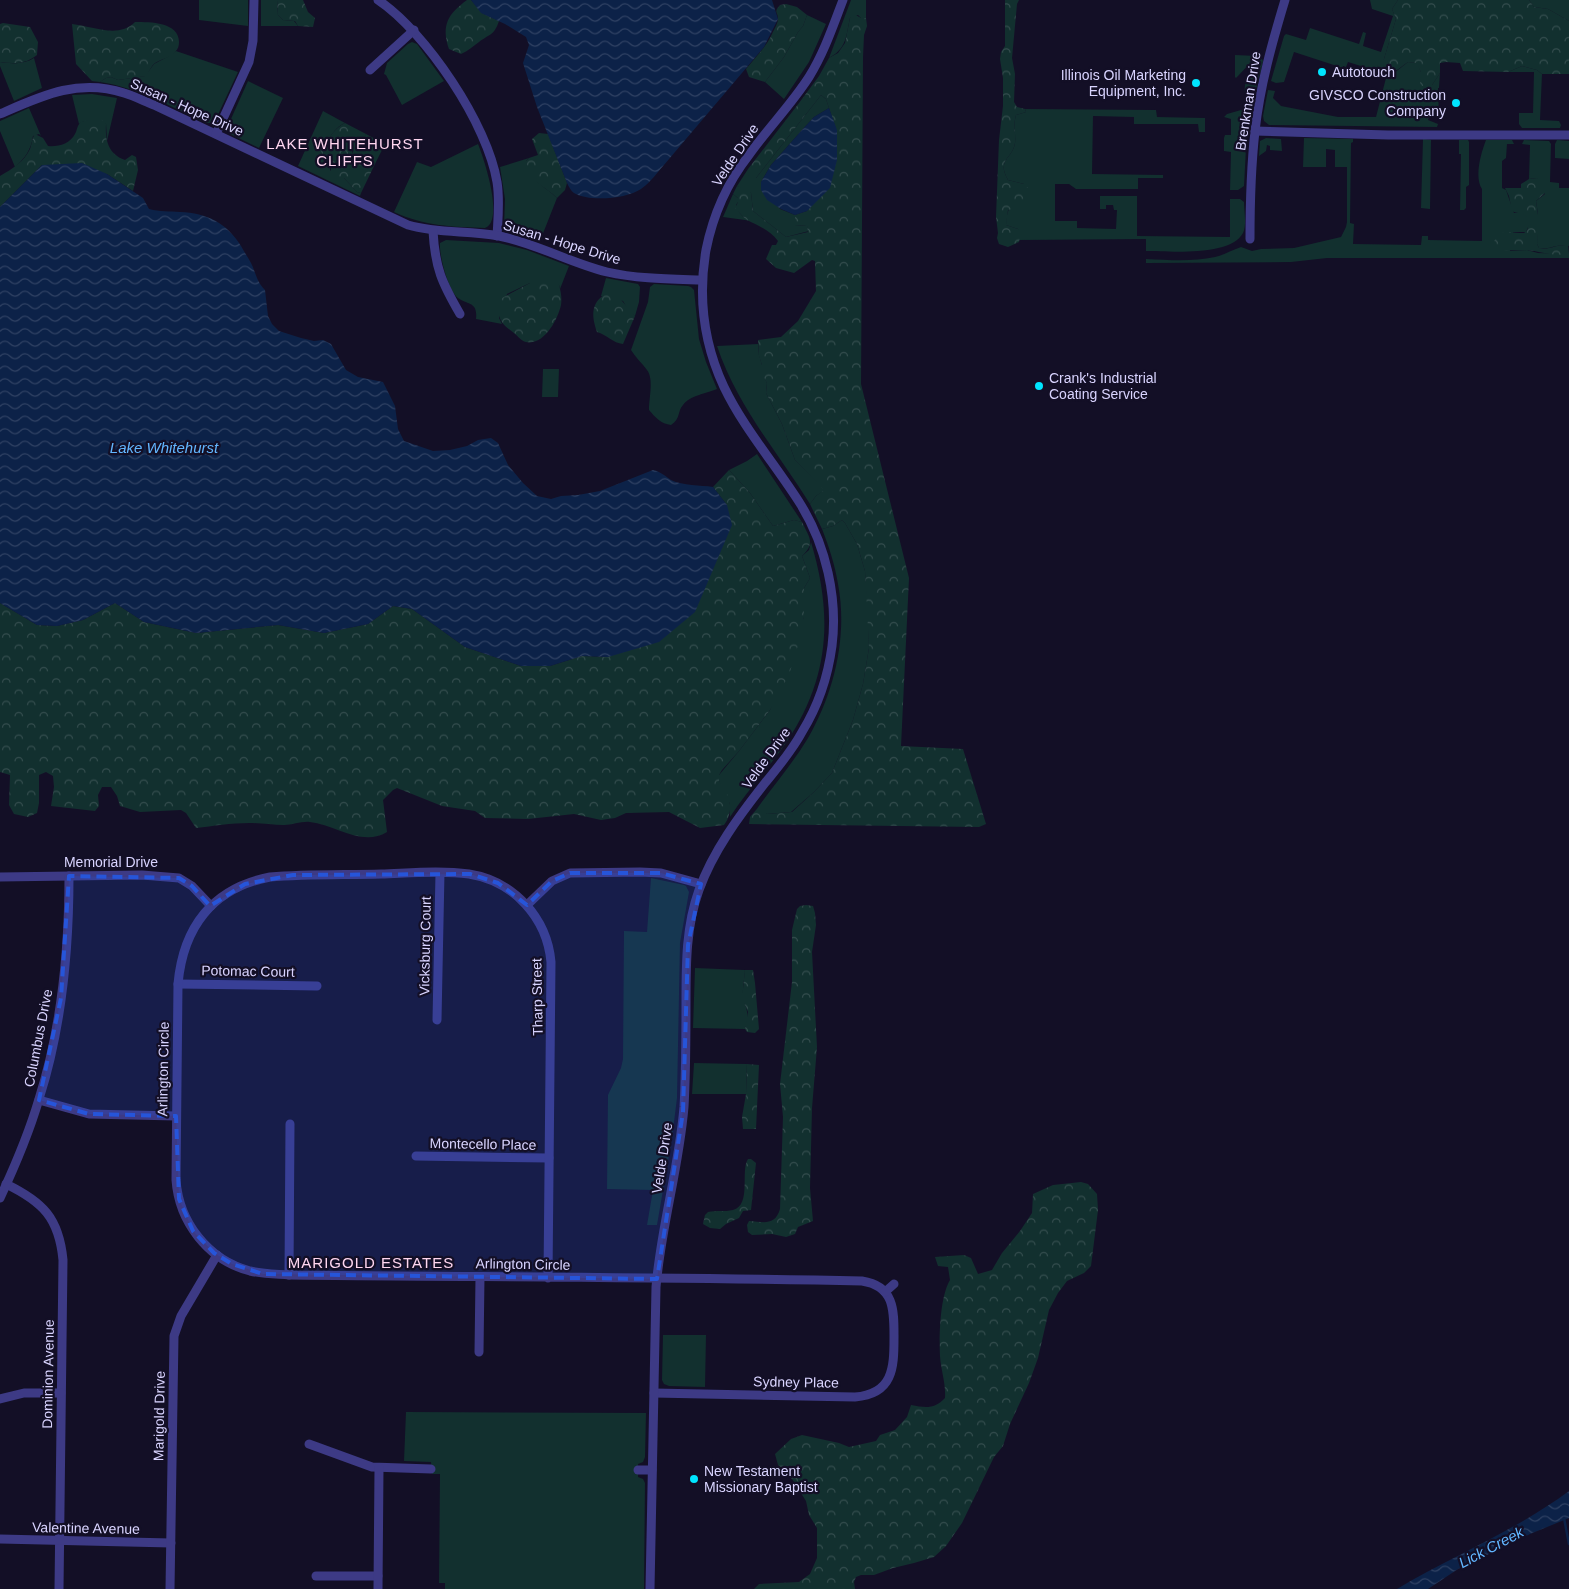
<svg xmlns="http://www.w3.org/2000/svg" width="1569" height="1589" font-family="Arial,sans-serif">
<defs>
<pattern id="forest-crowns" width="20" height="18" patternUnits="userSpaceOnUse" patternTransform="scale(1.25)"><rect width="20" height="18" fill="#12302f"/><path d="M2 6a3 3 0 1 1 6 0M12 15a3 3 0 1 1 6 0" fill="none" stroke="#344d4e"/></pattern>
<pattern id="water-waves" width="16" height="10" patternUnits="userSpaceOnUse" patternTransform="scale(1.25)"><rect width="16" height="10" fill="#0c2248"/><path d="M0 5q4-4 8 0t8 0" fill="none" stroke="#2f4163"/></pattern>
</defs>
<rect width="100%" height="100%" fill="#130f26"/>
<g fill="#12302f">
<polygon points="199,0 248,0 248,26 199,20"/>
<polygon points="261,0 277,0 278,15 283,20 294,21 298,26 261,26"/>
<path d="M851,0h15v18h-5l-3,-3 -8,3c-4,18 -3,30 -21,40z"/>
<polygon points="1370,0 1398,0 1392,9 1396,19 1384,59 1377,66 1380,72 1348,62 1346,67 1343,66 1343,68 1294,52 1284,82 1276,83 1271,81 1284,36 1286,34 1306,40 1310,28 1359,44 1363,32 1366,33 1363,46 1381,52 1393,16 1372,9"/>
<polygon points="1529,0 1569,0 1569,21 1548,9 1534,7"/>
<polygon points="807,15 826,24 809,62 784,99 765,82 784,57 798,32 803,26"/>
<polygon points="412,42 417,44 444,81 402,105 386,75 384,74 387,63 408,44"/>
<path d="M176,51l62,21 -23,49 -3,2h-6c-35,-16 -67,-35 -106,-41l6,-4 5,-1 7,3 27,-4 9,-12 15,-8z"/>
<polygon points="1235,55 1257,56 1236,78 1235,77"/>
<path d="M34,58l8,30 -28,13 -14,-35v-4c11,2 25,2 34,-4z"/>
<path d="M1262,59l1,2 -10,41 -4,2c-10,-17 -1,-31 10,-44z"/>
<polygon points="1408,62 1417,63 1421,72 1432,85 1440,73 1439,88 1438,88 1439,117 1430,114 1428,120 1438,124 1437,127 1269,125 1264,121 1263,116 1268,90 1275,91 1273,98 1281,106 1338,117 1376,117 1387,74 1394,73"/>
<polygon points="1522,66 1537,70 1542,74 1540,120 1559,121 1561,125 1560,128 1522,128 1519,124 1519,113 1533,113 1534,72 1508,72"/>
<polygon points="248,81 283,98 259,148 230,134 226,130"/>
<path d="M92,94l25,4 -10,43 -1,-17c-9,-2 -20,-6 -27,0l-7,-29z"/>
<polygon points="821,95 826,99 829,108 814,117 802,130 771,165 761,182 780,209 795,215 795,225 807,226 809,231 786,237 753,211 751,193 737,186 748,169 748,175 756,178"/>
<path d="M29,108l12,28 -2,-2 -6,2c-2,14 -8,22 -18,31l-15,-36v-10z"/>
<path d="M1025,109l131,1 1,7 48,1v14h-6l-1,-8h-64v-7l-41,-1 -1,58 71,1v3h-25v11h-62l-7,-5h-14v37h22v7l39,1 1,-19h-3l-1,-5h-7v4h-6v-13h37v40l93,1v-38h10l4,3c0,8 3,23 -1,31 -13,24 -74,18 -97,18v-12l-127,1 -1,-11 -12,-4c0,-17 9,-28 18,-41l-16,-4c-12,-20 5,-22 7,-37 1,-9 -2,-19 1,-28l10,-3z"/>
<polygon points="1241,110 1247,111 1251,116 1246,148 1244,186 1238,190 1230,190 1231,152 1224,151 1224,138 1225,135 1231,135 1231,119 1224,117 1227,114"/>
<path d="M323,111l22,12c-12,5 -20,21 -22,32l8,11 -1,4 10,8h4l13,14 4,1 -1,3 -62,-30z"/>
<path d="M366,134l19,10 -11,22 -9,-4 -10,-1c-7,-15 6,-14 11,-27z"/>
<polygon points="1266,138 1281,139 1282,151 1270,150 1270,146 1267,145 1266,151 1259,156 1260,141"/>
<path d="M1304,138l49,1v3l-2,1 -1,80 4,1 -1,20 68,1 1,-9h6v4l54,1v-52c-8,-12 -1,-36 4,-49h26l2,4h-7l-1,14 -4,3v27l4,2 8,23h8l6,4 1,8 -3,7h-13l-3,19 17,-1 11,3 31,1v4h-242l-36,4 -145,1v-4c23,1 46,3 69,-2 9,-2 17,-7 26,-10l11,4 9,-2 33,-1 47,-11 5,-10 1,-5v-55h-12v-17l-9,-1v18h-23z"/>
<polygon points="1423,139 1431,140 1430,209 1421,208"/>
<polygon points="1459,140 1468,140 1469,142 1469,185 1466,187 1466,208 1464,210 1460,210 1461,154 1459,154"/>
<path d="M1524,140l25,1 2,3 -1,38 9,1v5h10v58c-11,-3 -19,4 -30,2l-2,-4 1,-30 -2,-13 9,-7 -8,-16 -8,1 1,-34 -8,-1z"/>
<polygon points="1557,140 1569,141 1569,159 1555,158 1555,144"/>
<path d="M478,144c6,14 27,78 7,84 -32,-1 -61,-2 -91,-16l23,-50 14,5z"/>
<path d="M529,158l-3,3c2,19 19,25 31,37l-17,43 -32,-10 -4,-5 1,-27 -5,-32z"/>
<path d="M733,194l5,4v4l-2,3c2,8 8,14 16,16l-29,-4z"/>
<path d="M446,240l53,3 28,7 42,16 -9,23 -1,-4 -29,-2 -23,11 -8,24 3,6 -26,-5c2,-18 -9,-14 -18,-21 -10,-8 -19,-43 -18,-55z"/>
<polygon points="606,278 638,284 640,287 639,302 635,316 628,310 623,301 601,296"/>
<path d="M654,284l34,2 3,1 3,3 5,49 7,23 11,27c-10,4 -28,7 -34,16 -6,7 -2,13 -12,20 -10,-1 -16,-8 -22,-15 0,-12 5,-31 -2,-40 -5,-7 -11,-12 -16,-20l17,-48 2,-15z"/>
<path d="M758,344l1,11 3,10v8l5,10 -1,10 16,31 13,36 30,30 -9,6 -6,8c-33,-53 -73,-98 -93,-158z"/>
<polygon points="543,369 559,369 558,397 542,397"/>
<polygon points="757,454 802,522 794,520 773,526 750,493 729,470 747,461"/>
<path d="M842,520l3,3 12,21 8,27 3,36 1,41 -6,36 -10,36 -21,53 -18,19 -23,20 -24,2 -11,-4c17,-24 37,-47 52,-72 26,-45 40,-102 30,-154 -3,-19 -9,-37 -16,-55l11,-3z"/>
<path d="M811,542c22,73 19,136 -25,201 -18,26 -39,48 -56,74v-13l-11,-23v-6l20,-24 31,-41 34,-93v-29l6,-10 -8,-22 7,-6z"/>
<polygon points="651,878 684,885 686,886 689,892 680,943 677,1098 672,1138 657,1225 647,1225 653,1190 607,1189 608,1095 621,1068 623,1059 624,931 647,932"/>
<path d="M695,968l50,2c0,6 -2,13 -2,20 -1,17 9,19 2,39l-52,-1z"/>
<polygon points="694,1063 747,1064 746,1094 692,1094"/>
<polygon points="663,1335 706,1335 705,1387 669,1386 664,1384 662,1380"/>
<polygon points="406,1412 646,1413 645,1457 643,1462 638,1464 638,1477 643,1479 645,1483 644,1589 445,1589 445,1583 439,1583 440,1474 432,1474 431,1462 404,1461"/>
</g>
<g fill="url(#forest-crowns)">
<polygon points="277,0 303,0 308,12 315,18 313,27 298,26 295,21 283,20 278,15"/>
<path d="M467,0h4l11,13 17,8c-5,15 -10,13 -20,21 -6,4 -11,9 -18,12l-12,-5c-8,-24 -1,-35 18,-49z"/>
<path d="M1005,0h14l-2,4 -5,54 3,16 -1,28 3,5 8,2 1,3 -10,3c-3,9 0,19 -1,28 -2,15 -19,17 -7,37l16,4 7,7c-2,14 -10,16 -23,19l-2,15 12,4 3,3 -2,10 -11,5 -9,-3 -2,-6 1,-5 -2,-16 3,-77 4,-34v-28l-3,-19 1,-7 4,-6z"/>
<path d="M1398,0h131l5,7 14,2 21,12v53h-27l-5,-4 -15,-4 -14,6 -45,-1 -3,-8 -14,-1 -6,1v10l-8,12 -6,2 -6,-2 1,-13 -5,-9 -8,-1c-10,7 -16,14 -28,10l-3,-6 2,-5 5,-2 12,-40 -4,-10z"/>
<path d="M786,4l11,3 10,8 -4,11 -5,6 -14,25 -19,25 -16,-5 -3,-8c9,-11 20,-22 26,-35 2,-4 6,-11 6,-15 0,-8 -5,-6 2,-14z"/>
<path d="M854,14l7,4h5l1,8 -3,9 -1,22 -2,327 48,194 -8,168 62,3 23,75 -7,3 -230,-3 1,-7 6,-7 6,-1 5,5 25,-2 22,-20 18,-19 21,-53 10,-36 6,-36 -4,-77 -8,-27 -12,-21 -3,-3 -9,6 -11,3 -12,-25 6,-8 8,-6 -29,-30 -13,-36 -16,-31 1,-10 -6,-10 1,-8 -3,-9 -1,-16 23,-3 17,-16 18,-30 -1,-30 -3,-1 -18,13 -18,-5 -10,-9 6,-14h4l2,-4c-8,-11 -19,-15 -31,-21 -4,-3 -8,-8 -12,-12l3,-6v-4l-5,-4 4,-8 10,3 4,4 2,18 33,26 22,-5 -1,-6 -12,-1v-10l12,-4 29,-82 -10,-30 -5,-4 -65,83 -4,2 -4,-5v-6l51,-66 20,-27 10,-18 9,-5 7,-10 5,-25z"/>
<path d="M135,22c15,0 44,0 44,20 0,4 -1,7 -4,10 -5,6 -14,7 -20,11 -4,3 -6,9 -9,13l-28,4 -7,-3 -5,1 -6,4 -8,-1 -16,-17 -4,-40c20,2 47,15 63,-2z"/>
<path d="M3,23l27,4 8,15 -1,13c-11,9 -23,9 -37,7v-38z"/>
<path d="M94,118h6l6,6c-1,16 2,30 19,36l7,-5 4,2 2,13 -5,21 -26,-17 -65,-9 -42,42v-31c12,-7 24,-14 30,-27 2,-5 2,-11 5,-15l8,4 5,8c10,1 22,-2 27,-12 2,-3 2,-8 5,-11 3,-3 9,-2 14,-5z"/>
<path d="M345,123l21,11 -2,7 -12,10 3,10 10,1 9,4 -13,27 -4,-1 -13,-14h-7l-6,-2v-10l-10,-14c4,-9 14,-25 24,-29z"/>
<path d="M539,133l9,1 19,49 -2,7 -8,8c-10,-11 -32,-18 -31,-37l3,-3 9,-3 -6,-16z"/>
<path d="M1537,178c6,4 7,8 8,15l-9,8 3,21 -2,22 2,4c11,2 18,-4 29,-3l1,9c-15,3 -29,-3 -43,-4 -11,0 -21,1 -32,-1l-2,-1c5,-21 16,-15 32,-15 6,-3 4,-10 3,-16 -6,-5 -10,-3 -15,-6l-3,-15 -4,-8h16v-4l8,-5z"/>
<path d="M540,280h12l7,5c2,7 3,13 2,20 -3,14 -17,41 -35,37 -5,-1 -8,-6 -12,-9 -16,-12 -15,-14 -16,-33l32,-17z"/>
<path d="M605,294h11l19,22 -12,28c-10,-1 -16,-9 -26,-12 -5,-15 -7,-28 8,-38z"/>
<path d="M729,470l21,23 23,33 21,-6 8,2c7,15 14,21 0,34l8,22 -6,10v29l-5,25 -10,33 -19,35 -31,41 -17,19 -3,5v6c11,14 16,29 5,44l-24,3 -31,-16 -43,1 -11,5 -14,2 -27,-6 -46,5 -43,-1 -10,-7 -33,-5 -45,-18 -4,2 -10,10 4,32c-25,15 -51,-7 -77,-10 -8,-1 -18,3 -26,3 -12,0 -23,-2 -35,-2 -18,0 -36,3 -53,5l-10,-15 -5,-3 -41,2 -20,-6 -3,-10 -6,-9h-9l-4,8 1,11 -4,5 -44,-5 3,-19 -1,-11 -7,-4 -7,3v28l-2,10 -9,4 -14,-3 -5,-9 1,-30 -10,-3v-169l37,22 20,1 26,-6 32,-17 29,19 52,11 82,-8 46,8 44,-9 25,-18 19,3 53,38 56,19h29l32,-10 26,1 119,-152 -14,-18z"/>
<path d="M806,905l7,1 2,7 1,12 -4,27 5,95 -5,61 -2,80 3,33 -15,6 -3,7 -9,3 -14,-3 -20,1 -4,-3 -1,-7 2,-4c15,1 26,5 31,-12l3,-92 -3,-33 12,-102v-52l5,-21 3,-3z"/>
<polygon points="745,970 753,970 755,983 759,1029 755,1033 747,1032 745,1029 748,1012 742,998"/>
<polygon points="747,1064 759,1065 756,1129 743,1129 742,1117 746,1094"/>
<path d="M748,1159h3l5,4 -5,47 -8,1 -4,7 -13,6 -6,5 -10,-1 -7,-4 2,-9 3,-3c8,-2 17,0 25,-2 19,-5 7,-39 15,-51z"/>
<path d="M1081,1182l7,2 9,10 1,16 -7,56 -7,7 -17,8 -9,12 -9,17 -11,48 -9,25 -19,41 -7,22 -9,11 -32,66 -16,23 -12,11 -20,6 -21,5 -19,7h-13l-5,2 -2,5 1,7h-101l5,-5 40,-2 11,-8 7,-16v-30l-8,-13 -3,-14 -14,-22 -14,-14 -3,-11 16,-15 11,-4 37,8 10,4 27,-6 4,-6 15,-5 12,-13 4,-12c15,3 24,4 34,-7 1,-15 -4,-27 -5,-42 -1,-21 0,-59 10,-76l-2,-13 -10,-1 -3,-9 29,-2 7,3 7,16 14,-4 10,-17 18,-22 12,-18 1,-19 20,-9z"/>
</g>
<g fill="url(#water-waves)">
<path d="M471,0h301l6,19 -14,28 -106,125c-5,6 -11,13 -17,17 -15,10 -52,13 -67,4 -3,-2 -5,-6 -7,-10l-30,-76 -14,-44 6,-18 -3,-8 -21,-13 -24,-11z"/>
<polygon points="829,108 837,130 837,160 830,188 807,211 795,215 781,209 767,200 761,190 761,182 771,165 802,130 814,117"/>
<path d="M82,163l25,11 36,24 6,11c11,3 20,2 31,3 27,1 47,11 61,34 3,6 7,11 10,17 5,10 5,18 14,27l3,26 4,8 7,7 22,7 13,3 9,-1 8,4 15,26 12,7 25,5 12,24 3,23 6,12 29,10 17,-1 17,-4 11,-6 13,-2 7,5 10,22 15,18 14,13 14,3 10,-3 17,-1 22,-4 53,-21c8,2 12,6 18,10 12,6 29,5 42,7l14,18 5,20 -37,87 -36,30 -51,15 -26,-1 -32,10h-29l-56,-19 -53,-38 -19,-3 -25,18 -44,9 -46,-8 -82,8 -52,-11 -29,-19 -32,17 -26,6 -20,-1 -37,-22v-396l42,-42z"/>
<path d="M1569,1491v27l-39,16 -72,35 -30,20h-31c57,-34 118,-58 172,-98z"/>
</g>
<g fill="none" stroke-linecap="round" stroke-linejoin="round">
<polyline stroke="#0c2248" stroke-width="2.5" points="1564,1518 1569,1544"/>
<g stroke="#3d3a85" stroke-width="9">
<path d="M378,0c48,32 110,125 119,182 3,18 1,36 0,54"/>
<polyline points="370,70 414,30"/>
<path d="M0,114c41,-18 78,-36 124,-21 10,3 20,8 30,12l254,120c32,9 59,5 91,11 37,7 71,27 108,36 31,7 64,7 95,8"/>
<polyline points="1255,131 1388,135 1569,135"/>
<polyline points="216,134 249,62 253,41 254,0"/>
<path d="M433,231c2,37 9,52 27,83"/>
<path d="M1250,239c0,-36 1,-72 5,-108 5,-45 17,-88 30,-131"/>
<polyline points="0,877 142,875 179,878 192,886 211,906"/>
<polyline points="527,905 552,881 570,873 640,872 661,873 701,884"/>
<polyline points="178,984 317,986"/>
<polyline points="437,1020 440,873"/>
<polyline points="39,1100 89,1114 176,1116"/>
<polyline points="416,1156 549,1158"/>
<path d="M6,1184c37,18 53,34 57,76l-4,329"/>
<path d="M0,1198c15,-32 29,-65 39,-99 23,-72 30,-148 30,-223"/>
<polyline points="289,1275 290,1124"/>
<path d="M548,1278l3,-316c-4,-44 -37,-81 -82,-88 -28,-4 -59,-1 -88,0 -37,1 -74,0 -111,3 -58,11 -87,51 -92,107l-2,196c3,42 32,80 74,91 13,3 26,3 39,4 191,2 382,2 573,6 33,5 32,30 32,57 0,30 -1,56 -39,59l-201,-4"/>
<polyline points="885,1292 894,1284"/>
<polyline points="479,1352 480,1277"/>
<polyline points="0,1399 24,1393 61,1393"/>
<polyline points="309,1444 372,1467 431,1469"/>
<polyline points="638,1470 652,1470"/>
<polyline points="0,1539 171,1543"/>
<polyline points="316,1576 378,1576"/>
<polyline points="170,1589 174,1336 181,1316 217,1255"/>
<polyline points="378,1589 379,1468"/>
<path d="M650,1589l6,-302c5,-60 23,-119 28,-180 2,-35 2,-70 2,-106 0,-37 0,-75 13,-111 14,-39 40,-74 66,-107 13,-16 27,-32 37,-51 16,-26 26,-56 30,-86 6,-48 -6,-100 -31,-141 -25,-40 -57,-76 -77,-118 -20,-43 -26,-90 -18,-137 7,-35 21,-67 43,-95 19,-27 42,-50 60,-78 15,-24 24,-51 34,-77"/>
</g>
</g>
<path fill="#2655da" fill-opacity="0.2" stroke="#2655da" stroke-width="4" stroke-dasharray="10 6" stroke-linejoin="round" d="M570,873h91l40,11 -13,61 -5,167 -26,167 -394,-5 -31,-10 -18,-11 -21,-22 -14,-32 -3,-83 -87,-2 -50,-14 22,-102 8,-122 110,2 13,8 18,20 35,-22 48,-9 177,-1 28,9 29,22 25,-24z"/>
<g fill="#00e5ff" stroke="#130f26" stroke-width="2">
<circle cx="1322" cy="72" r="5"/>
<circle cx="1196" cy="83" r="5"/>
<circle cx="1456" cy="103" r="5"/>
<circle cx="1039" cy="386" r="5"/>
<circle cx="694" cy="1479" r="5"/>
</g>
<g text-anchor="middle" dominant-baseline="central" stroke-width="4.5" stroke-linejoin="round" paint-order="stroke">
<g font-size="14" fill="#d9d4ff" stroke="#130f26" text-anchor="start">
<text x="1332" y="72">Autotouch</text>
<text x="1186" y="75" text-anchor="end">Illinois Oil Marketing<tspan x="1186" dy="16">Equipment, Inc.</tspan></text>
<text x="1446" y="95" text-anchor="end">GIVSCO Construction<tspan x="1446" dy="16">Company</tspan></text>
<text x="1049" y="378">Crank's Industrial<tspan x="1049" dy="16">Coating Service</tspan></text>
<text x="704" y="1471">New Testament<tspan x="704" dy="16">Missionary Baptist</tspan></text>
</g>
<g font-size="14" fill="#d9d4ff" stroke="#130f26">
<text transform="translate(1248 101) rotate(-81)">Brenkman Drive</text>
<text transform="translate(187 107) rotate(24)">Susan - Hope Drive</text>
<text transform="translate(735 155) rotate(-56)">Velde Drive</text>
<text transform="translate(562 242) rotate(17)">Susan - Hope Drive</text>
<text transform="translate(766 758) rotate(-54)">Velde Drive</text>
<text x="111" y="862">Memorial Drive</text>
<text transform="translate(425 946) rotate(-89)">Vicksburg Court</text>
<text transform="translate(248 971) rotate(1)">Potomac Court</text>
<text transform="translate(537 997) rotate(-91)">Tharp Street</text>
<text transform="translate(38 1038) rotate(-79)">Columbus Drive</text>
<text transform="translate(163 1069) rotate(-89)">Arlington Circle</text>
<text transform="translate(483 1144) rotate(1)">Montecello Place</text>
<text transform="translate(662 1158) rotate(-81)">Velde Drive</text>
<text transform="translate(523 1264) rotate(1)">Arlington Circle</text>
<text transform="translate(48 1374) rotate(-89)">Dominion Avenue</text>
<text transform="translate(796 1382) rotate(1)">Sydney Place</text>
<text transform="translate(159 1416) rotate(-89)">Marigold Drive</text>
<text transform="translate(86 1528) rotate(1)">Valentine Avenue</text>
</g>
<g font-size="15" letter-spacing="1" fill="#ffd6f0" stroke="#130f26">
<text x="345" y="143">LAKE WHITEHURST<tspan x="345" dy="17">CLIFFS</tspan></text>
<text x="371" y="1262">MARIGOLD ESTATES</text>
</g>
<g font-size="15" font-style="italic" fill="#62b6ff" stroke="#130f26">
<text x="164" y="447">Lake Whitehurst</text>
<text transform="translate(1491 1547) rotate(-28)">Lick Creek</text>
</g>
</g>
</svg>
